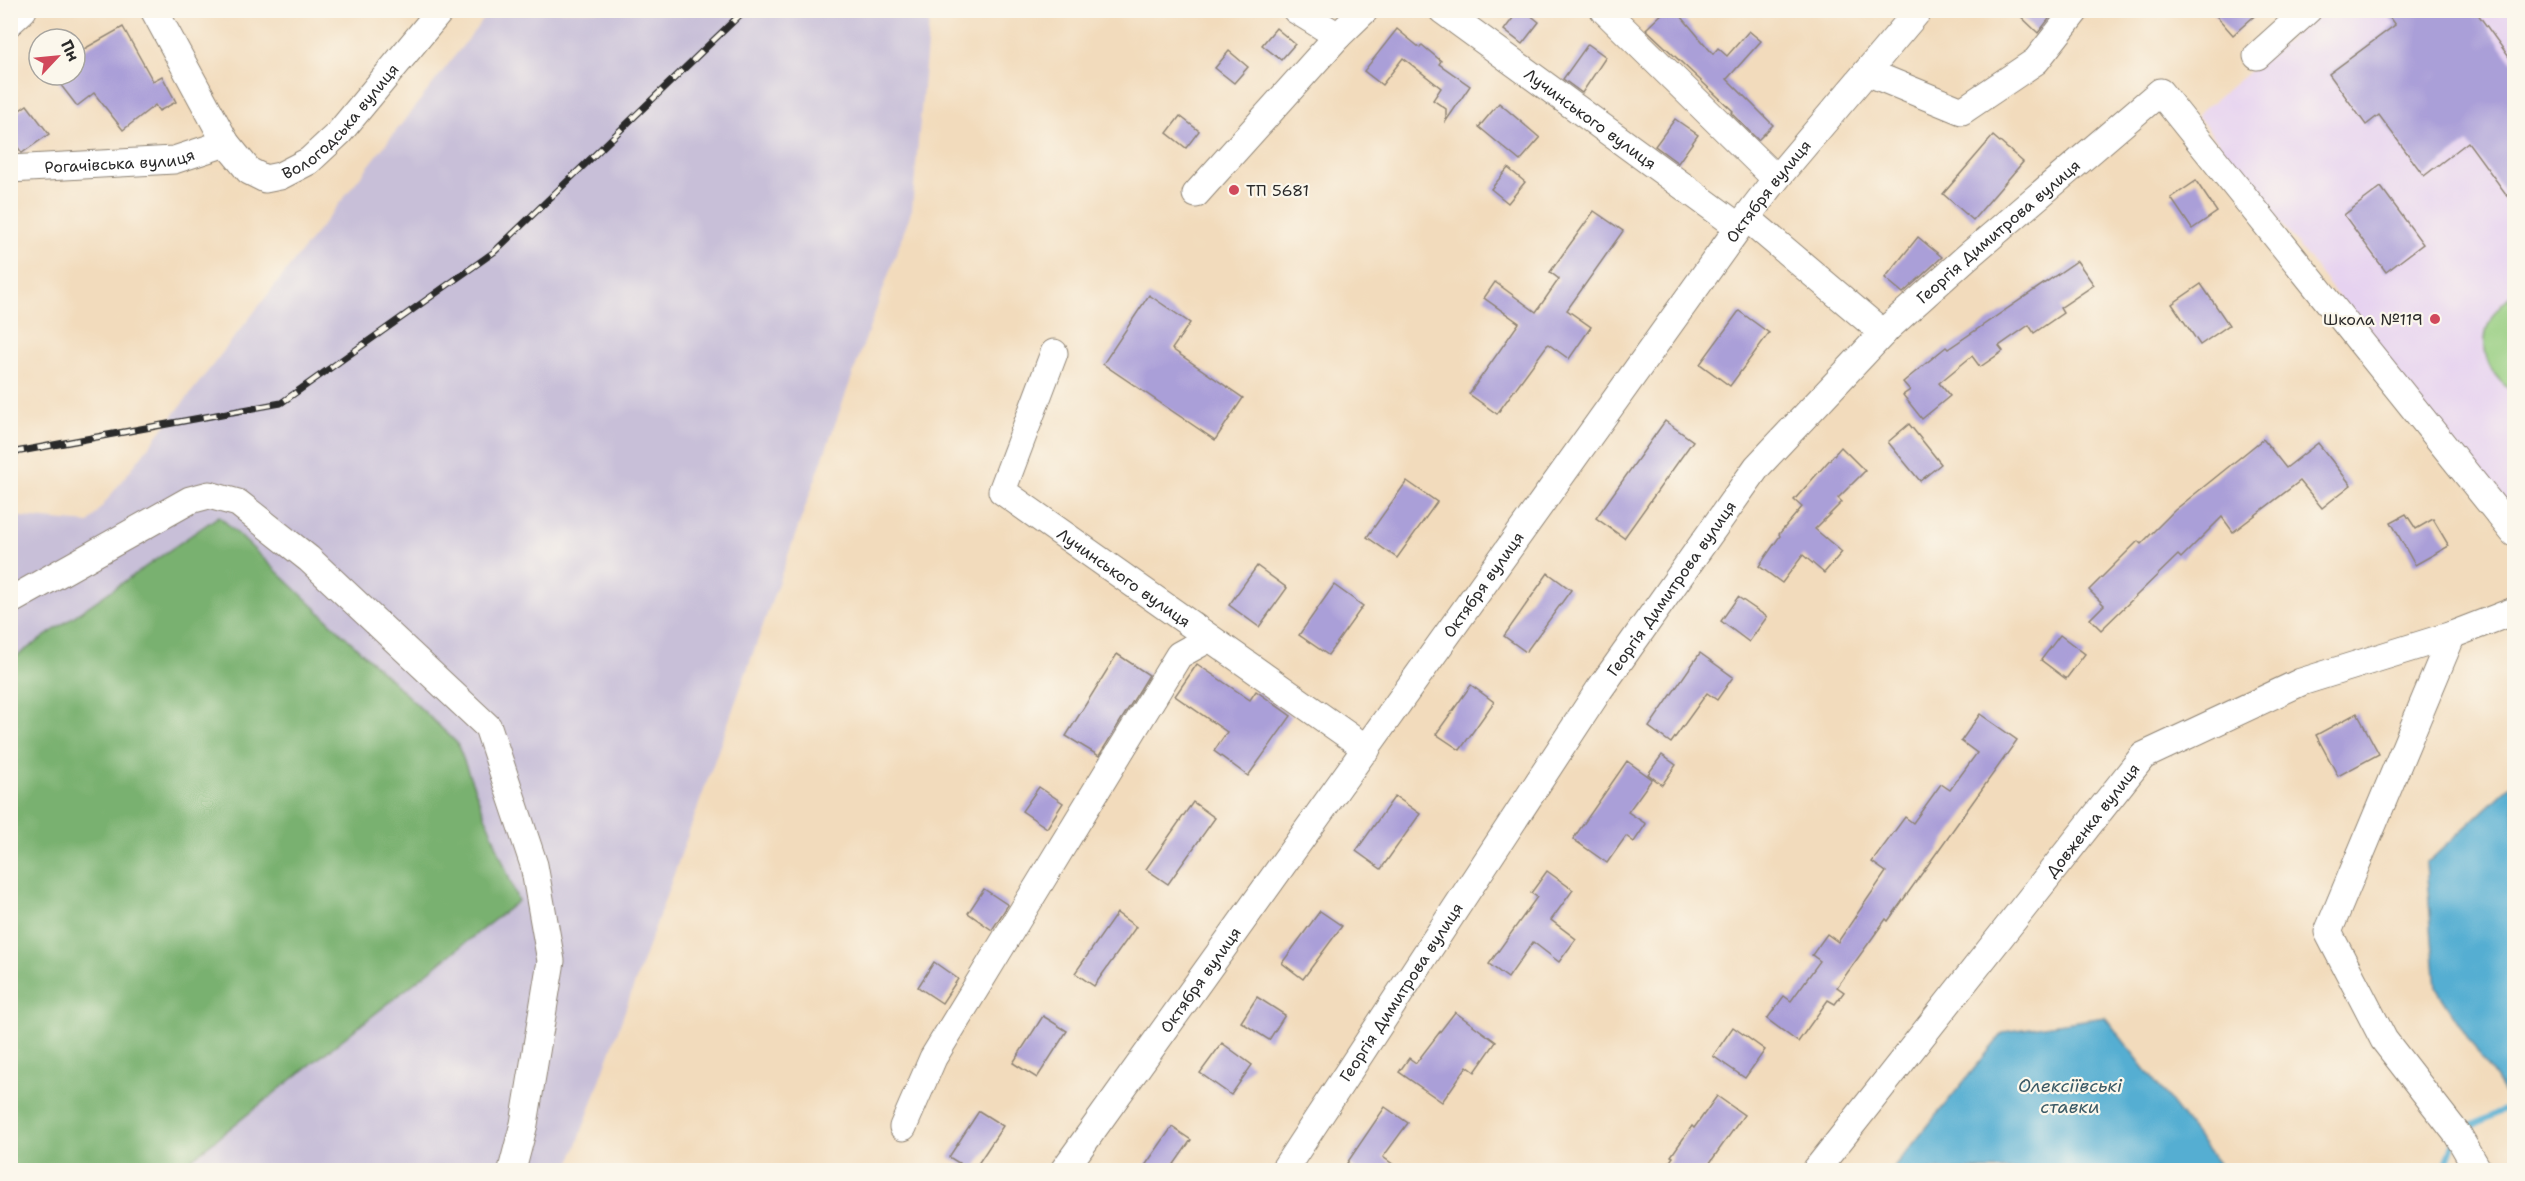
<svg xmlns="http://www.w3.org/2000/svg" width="2525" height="1181" font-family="'Shantell Sans',sans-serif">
<rect width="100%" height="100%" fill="#fbf7ec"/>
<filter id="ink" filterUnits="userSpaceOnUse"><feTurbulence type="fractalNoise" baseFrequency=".0167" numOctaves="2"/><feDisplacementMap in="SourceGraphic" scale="12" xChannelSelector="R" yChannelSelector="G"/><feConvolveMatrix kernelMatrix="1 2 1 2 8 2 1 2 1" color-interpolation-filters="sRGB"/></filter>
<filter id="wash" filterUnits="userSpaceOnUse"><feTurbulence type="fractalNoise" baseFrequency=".008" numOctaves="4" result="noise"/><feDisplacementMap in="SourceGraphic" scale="24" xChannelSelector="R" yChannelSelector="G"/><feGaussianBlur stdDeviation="1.35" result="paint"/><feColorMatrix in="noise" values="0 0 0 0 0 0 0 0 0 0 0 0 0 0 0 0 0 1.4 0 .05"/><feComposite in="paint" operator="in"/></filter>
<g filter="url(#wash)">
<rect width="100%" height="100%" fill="#f2dbbc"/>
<polygon fill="#e6d2f0" points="2322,11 2514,11 2514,523 2197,115"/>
<polygon fill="#c8bfd8" points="490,11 930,11 912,209 568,1170 11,1170 10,516 89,523"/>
<path fill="#97ce81" stroke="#617c56" stroke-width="1.5" d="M2514,293v100c-40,-29 -38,-71 0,-100z"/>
<polygon fill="#79b16f" stroke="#526e4d" stroke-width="1.5" points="219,516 457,743 518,901 177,1170 11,1170 11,660"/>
<g fill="#55aed2" stroke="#406c7e" stroke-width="1.5">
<polygon points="2514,782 2514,1108 2436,988 2426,864"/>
<polygon points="2105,1017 2223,1170 1892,1170 2004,1032"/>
</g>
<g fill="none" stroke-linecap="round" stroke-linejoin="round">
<g stroke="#55aed2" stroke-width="6">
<polyline points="2462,1131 2514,1104"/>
<polyline points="2444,1170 2453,1144"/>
</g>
</g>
<g id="blocks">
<g fill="#aa9fd8">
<polygon points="1519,10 1524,10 1539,22 1522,44 1504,30"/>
<polygon points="1666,10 1676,10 1713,54 1718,48 1727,56 1749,31 1761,41 1727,79 1773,125 1758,140 1731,113 1733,111 1646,29"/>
<polygon points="2014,10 2056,10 2038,33"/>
<polygon points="2211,10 2261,10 2233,35"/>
<polygon points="2384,10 2475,10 2514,64 2514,205 2468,142 2424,176 2379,115 2366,125 2329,74 2395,25"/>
<polygon points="123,27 153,81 162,76 176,102 159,111 155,105 123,130 94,93 77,106 53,75 75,75 75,54"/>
<polygon points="1276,28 1295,44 1281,60 1262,45"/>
<polygon points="1397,29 1420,48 1422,45 1441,61 1439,64 1470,86 1446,121 1446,109 1433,100 1441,88 1403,58 1382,85 1364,71"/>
<polygon points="1588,44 1606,57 1582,93 1563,79"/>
<polygon points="1229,51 1248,67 1234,83 1215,68"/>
<polygon points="1499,103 1540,138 1520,161 1479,127"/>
<polygon points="27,105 49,134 22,153 10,137 10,117"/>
<polygon points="1180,116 1199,131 1186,148 1167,133"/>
<polygon points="1675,119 1698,135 1678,163 1655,146"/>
<polygon points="1993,136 2023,162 1973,220 1943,194"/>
<polygon points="1508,168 1525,182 1508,203 1491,189"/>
<polygon points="2196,181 2217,212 2192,229 2171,198"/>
<polygon points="2381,187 2423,244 2386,272 2344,215"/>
<polygon points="1594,211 1623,231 1567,310 1591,327 1569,359 1548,344 1497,414 1469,394 1519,323 1484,298 1495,282 1536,312 1559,279 1550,272"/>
<polygon points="1918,237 1942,257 1903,293 1885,278"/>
<polygon points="2077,261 2094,285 2060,308 2063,313 2034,333 2029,325 1999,346 2003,351 1980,367 1972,356 1939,383 1950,396 1922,419 1903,395 1910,390 1903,382 1946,347 1948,349"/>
<polygon points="2201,284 2229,325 2200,345 2172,304"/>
<polygon points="1149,295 1190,323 1172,349 1243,398 1215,440 1103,364"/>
<polygon points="1739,311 1769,333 1730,386 1700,364"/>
<polygon points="1665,421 1693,441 1624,538 1596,518"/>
<polygon points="1909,424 1941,464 1920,481 1888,442"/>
<polygon points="2263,439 2286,468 2318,443 2351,485 2322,508 2300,481 2233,532 2222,517 2181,558 2178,555 2101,630 2090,619 2104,605 2089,590 2138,541 2141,544 2175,510"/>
<polygon points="1841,447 1865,471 1838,498 1842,502 1815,529 1842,552 1824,573 1803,555 1782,583 1759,566 1780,536 1779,534 1802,507 1794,500"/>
<polygon points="1407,481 1437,502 1397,558 1367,537"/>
<polygon points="2406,514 2416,529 2433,519 2449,546 2415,565 2391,522"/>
<polygon points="1257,566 1287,588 1259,627 1229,605"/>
<polygon points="1548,573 1571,590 1526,652 1504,636"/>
<polygon points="1334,585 1363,606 1328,655 1299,635"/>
<polygon points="1738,597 1767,617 1749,642 1721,621"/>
<polygon points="2060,635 2085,654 2066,679 2041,660"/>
<polygon points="1700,653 1733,677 1717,700 1707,693 1671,743 1649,727"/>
<polygon points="1117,654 1149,675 1099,756 1066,736"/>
<polygon points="1197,664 1250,700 1256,691 1291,716 1248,776 1214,751 1227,732 1175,696"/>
<polygon points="1471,685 1494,702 1460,750 1436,734"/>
<polygon points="2357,713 2379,754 2338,776 2316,735"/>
<polygon points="1980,714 2017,740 1888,921 1886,919 1837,987 1844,992 1835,1004 1828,1000 1798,1042 1767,1019 1784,996 1791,1001 1820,961 1812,955 1827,934 1838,942 1886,872 1872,862 1905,817 1913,823 1941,784 1950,790 1977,753 1961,741"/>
<polygon points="1662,755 1676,765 1662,785 1648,774"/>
<polygon points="1627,761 1652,779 1628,812 1646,824 1634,842 1626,836 1607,863 1573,839"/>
<polygon points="1039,787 1063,803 1047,828 1022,811"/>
<polygon points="1395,796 1420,814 1381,869 1356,851"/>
<polygon points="1193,802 1215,818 1168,884 1146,869"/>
<polygon points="1547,871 1573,890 1551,920 1576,939 1559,962 1533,942 1508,978 1489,964 1537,897 1531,893"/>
<polygon points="984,889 1008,905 992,930 968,913"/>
<polygon points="1320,911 1342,926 1303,979 1282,963"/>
<polygon points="1117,913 1136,927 1094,986 1075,973"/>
<polygon points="934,962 958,979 942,1003 918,987"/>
<polygon points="1257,997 1285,1015 1269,1040 1241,1022"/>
<polygon points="1455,1012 1496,1042 1475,1072 1467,1066 1442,1102 1399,1072 1409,1058 1416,1063"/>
<polygon points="1043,1016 1067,1031 1037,1078 1013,1063"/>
<polygon points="1733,1027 1765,1050 1745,1078 1713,1056"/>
<polygon points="1222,1043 1252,1065 1231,1095 1200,1073"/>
<polygon points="1717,1096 1744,1115 1721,1147 1705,1170 1664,1170 1673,1157 1671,1156 1692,1126 1694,1128"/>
<polygon points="1385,1107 1408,1123 1383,1157 1401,1170 1358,1170 1347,1163"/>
<polygon points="979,1111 1003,1126 974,1170 970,1170 949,1157"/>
<polygon points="1172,1127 1191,1140 1170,1170 1142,1170"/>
</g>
</g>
</g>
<g filter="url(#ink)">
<use href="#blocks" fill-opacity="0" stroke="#8e8374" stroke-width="1.5"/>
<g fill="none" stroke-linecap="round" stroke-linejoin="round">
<defs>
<g id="minor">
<path id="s1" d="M154,10l72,133 23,28 16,8 15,-3 29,-15 30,-28 102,-123"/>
<polyline points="1296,10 1338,36 1365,10"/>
<path id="s2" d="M1442,10l297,217"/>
<polyline points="1604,10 1776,179"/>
<polyline points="10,22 23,10"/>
<polyline points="2257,56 2308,10"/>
<polyline points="1867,72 1962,111 2036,61 2076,10"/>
<path id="s3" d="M10,169l164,-9 52,-17"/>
<polyline points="1196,194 1338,36"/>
<polyline points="1747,218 1883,333"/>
<path id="s4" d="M1054,353l-52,138 365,258"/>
<polyline points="10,601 190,500 209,495 238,503 309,559 488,727 534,865 551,961 524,1124 512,1170"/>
<polyline points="2452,635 2328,932 2384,1040 2457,1134 2478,1170"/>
<polyline points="903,1127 933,1058 1179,655 1208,639"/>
<path id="s5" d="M1064,1170l675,-943 37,-48 143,-169"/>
<path id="s6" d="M1284,1170l315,-480 158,-223 131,-139 79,-71 193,-165 354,441"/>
<path id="s7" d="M1816,1170l327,-414 158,-74 151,-47 62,-24"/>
</g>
</defs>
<use href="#minor" stroke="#8e8374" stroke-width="29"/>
<use href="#minor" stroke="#fff" stroke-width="27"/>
<defs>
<polyline id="rail" points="10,453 281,403 494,252 745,10"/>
</defs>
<use href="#rail" stroke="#2b2b2b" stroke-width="7"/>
<use href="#rail" stroke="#fbf7ec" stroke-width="4.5" stroke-dasharray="14" stroke-linecap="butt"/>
</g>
</g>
<g fill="#d1495b" stroke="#fbf7ec" stroke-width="2">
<circle cx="1234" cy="190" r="6"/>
<circle cx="2435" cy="319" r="6"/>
</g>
<g text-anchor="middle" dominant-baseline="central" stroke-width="4.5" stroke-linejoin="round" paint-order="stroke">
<g font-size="16" fill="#2b2b2b" stroke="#fbf7ec">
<text stroke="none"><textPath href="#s1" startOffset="303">Вологодська вулиця</textPath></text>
<text stroke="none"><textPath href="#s2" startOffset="184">Лучинського вулиця</textPath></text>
<text stroke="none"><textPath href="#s3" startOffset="110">Рогачівська вулиця</textPath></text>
<text stroke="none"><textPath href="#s5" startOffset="1206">Октября вулиця</textPath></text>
<text stroke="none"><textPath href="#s6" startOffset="1185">Георгія Димитрова вулиця</textPath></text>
<text stroke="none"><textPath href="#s4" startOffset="297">Лучинського вулиця</textPath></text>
<text stroke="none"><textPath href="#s5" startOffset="720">Октября вулиця</textPath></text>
<text stroke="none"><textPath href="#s6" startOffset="699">Георгія Димитрова вулиця</textPath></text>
<text stroke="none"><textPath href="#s7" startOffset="446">Довженка вулиця</textPath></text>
<text stroke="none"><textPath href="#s5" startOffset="234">Октября вулиця</textPath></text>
<text stroke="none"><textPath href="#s6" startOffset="213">Георгія Димитрова вулиця</textPath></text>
</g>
<g font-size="16" fill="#2b2b2b" stroke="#fbf7ec" text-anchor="start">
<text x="1246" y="190">ТП 5681</text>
<text x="2423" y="319" text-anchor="end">Школа №119</text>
</g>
<g font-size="18" font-style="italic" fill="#3a5965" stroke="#fbf7ec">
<text x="2070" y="1086">Олексіївські<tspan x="2070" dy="21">ставки</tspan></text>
</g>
</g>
<rect width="2525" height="1181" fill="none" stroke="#fbf7ec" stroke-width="36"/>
<g transform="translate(57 57) rotate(64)"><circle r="28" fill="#fbf7ec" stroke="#a8a59f" stroke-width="1.5"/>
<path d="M0-4.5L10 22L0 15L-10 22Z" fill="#d1495b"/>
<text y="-9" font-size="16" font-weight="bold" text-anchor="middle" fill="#2b2b2b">Пн</text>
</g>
</svg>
